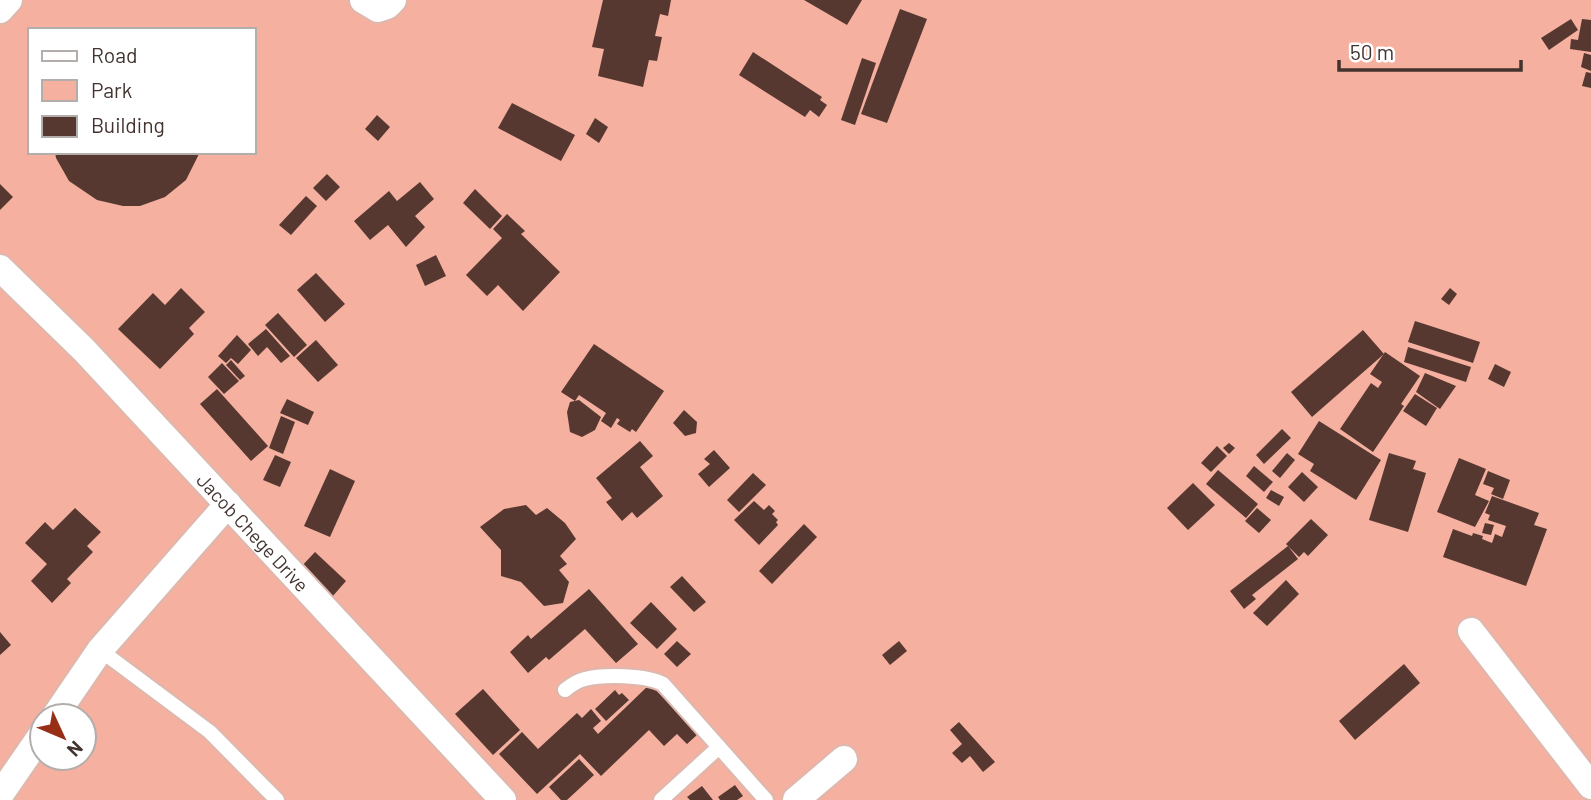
<svg xmlns="http://www.w3.org/2000/svg" width="1591" height="800" font-family="Barlow,sans-serif">
<rect width="100%" height="100%" fill="#fdede9"/>
<path fill="#f5b09f" fill-rule="evenodd" d="M0,0h1591v800h-1591zM30,30h224v122h-224zM42,716h42v42h-42z"/>
<g fill="#563831">
<polygon points="603,0 671,0 668,16 660,14 655,36 662,37 657,61 649,60 643,87 598,76 604,49 592,47"/>
<polygon points="804,0 862,0 847,25"/>
<polygon points="900,9 927,19 887,123 861,114"/>
<polygon points="1571,19 1578,30 1549,50 1541,38"/>
<polygon points="1582,19 1591,20 1591,52 1570,49 1571,39 1578,40"/>
<polygon points="753,52 822,97 820,100 827,105 819,117 810,110 805,117 739,75"/>
<polygon points="1584,53 1591,55 1591,71 1581,67"/>
<polygon points="862,58 876,63 855,125 841,120"/>
<polygon points="1586,72 1591,73 1591,88 1582,86"/>
<polygon points="512,103 575,135 561,161 498,128"/>
<polygon points="377,115 390,127 378,141 365,129"/>
<polygon points="595,118 608,127 599,143 586,134"/>
<polygon points="55,152 200,152 186,180 165,197 140,206 123,206 97,200 69,181 56,158"/>
<polygon points="327,174 340,187 326,201 313,188"/>
<polygon points="420,182 434,199 415,216 425,227 406,247 388,225 370,240 354,221 389,191 397,201"/>
<polygon points="0,184 13,197 0,210"/>
<polygon points="475,189 502,216 490,229 463,203"/>
<polygon points="306,196 317,206 291,235 279,225"/>
<polygon points="507,214 525,231 521,234 560,272 523,311 498,285 487,296 466,275 502,238 493,229"/>
<polygon points="436,255 446,276 425,286 416,265"/>
<polygon points="316,273 345,304 325,322 297,290"/>
<polygon points="181,288 205,312 189,328 194,334 160,369 118,329 153,293 165,305"/>
<polygon points="1450,288 1457,294 1449,305 1441,299"/>
<polygon points="278,313 307,345 294,357 265,325"/>
<polygon points="1415,321 1480,342 1473,363 1408,342"/>
<polygon points="266,329 290,356 281,363 267,347 258,356 248,344"/>
<polygon points="1363,330 1384,354 1312,417 1291,392"/>
<polygon points="237,335 251,350 238,364 231,358 226,363 218,356"/>
<polygon points="316,340 338,365 318,382 296,358"/>
<polygon points="594,344 664,391 636,432 632,429 630,432 617,424 620,420 617,418 611,428 601,421 606,413 579,395 575,401 561,392"/>
<polygon points="1408,347 1471,367 1466,382 1404,362"/>
<polygon points="1385,352 1420,376 1401,404 1404,406 1373,452 1340,429 1371,383 1378,388 1382,382 1370,374"/>
<polygon points="231,360 245,376 240,380 226,365"/>
<polygon points="222,363 239,381 224,394 208,377"/>
<polygon points="1495,364 1511,372 1504,387 1488,379"/>
<polygon points="1425,373 1456,386 1440,409 1416,392"/>
<polygon points="217,389 268,446 251,461 200,404"/>
<polygon points="1415,394 1437,408 1426,426 1403,411"/>
<polygon points="287,399 314,412 308,425 280,413"/>
<polygon points="579,400 601,417 595,430 582,437 570,432 567,412 570,402"/>
<polygon points="684,410 697,422 696,433 685,436 673,423"/>
<polygon points="281,416 295,422 283,454 269,448"/>
<polygon points="1319,421 1381,460 1356,500 1310,471 1314,464 1298,454"/>
<polygon points="1282,429 1291,438 1264,464 1256,455"/>
<polygon points="640,441 653,456 640,467 663,496 637,518 632,512 622,521 606,502 612,498 596,478"/>
<polygon points="1229,443 1235,448 1229,454 1223,448"/>
<polygon points="1217,446 1227,456 1211,472 1201,463"/>
<polygon points="714,450 730,468 709,487 698,474 710,464 704,459"/>
<polygon points="1287,453 1295,460 1280,478 1272,471"/>
<polygon points="1389,453 1416,461 1413,469 1426,473 1408,532 1369,520"/>
<polygon points="275,455 291,462 280,487 263,480"/>
<polygon points="1459,458 1486,469 1475,495 1489,501 1475,527 1437,512"/>
<polygon points="1254,466 1273,482 1264,492 1246,476"/>
<polygon points="330,469 355,481 330,537 304,526"/>
<polygon points="1218,470 1258,504 1246,518 1206,484"/>
<polygon points="1488,471 1510,480 1503,499 1491,494 1494,488 1483,484"/>
<polygon points="1302,472 1318,487 1304,502 1288,487"/>
<polygon points="753,473 766,485 739,512 727,500"/>
<polygon points="1193,483 1215,505 1188,530 1167,508"/>
<polygon points="1271,490 1284,497 1279,506 1266,498"/>
<polygon points="1492,496 1539,513 1534,525 1547,529 1526,586 1443,557 1453,529 1472,536 1473,533 1483,536 1482,539 1492,543 1495,534 1502,537 1506,526 1488,520 1490,515 1485,513"/>
<polygon points="754,501 764,510 769,505 775,511 772,514 778,520 776,522 778,525 759,545 734,520"/>
<polygon points="526,505 536,515 547,508 565,523 576,539 560,556 567,564 559,570 569,582 563,603 544,606 521,582 501,576 501,550 480,527 504,509"/>
<polygon points="75,508 101,532 87,546 93,552 67,579 71,583 52,603 31,581 47,564 25,543 45,522 53,530"/>
<polygon points="1257,508 1271,520 1259,533 1245,521"/>
<polygon points="1311,519 1328,535 1308,556 1304,552 1299,557 1288,546 1298,559 1252,595 1256,599 1244,609 1230,591 1288,546 1286,544"/>
<polygon points="1485,523 1494,525 1491,535 1482,533"/>
<polygon points="804,524 817,537 772,584 759,571"/>
<polygon points="315,552 346,581 332,597 300,568"/>
<polygon points="682,576 706,602 694,612 670,587"/>
<polygon points="1286,580 1299,594 1267,626 1253,613"/>
<polygon points="589,589 638,644 616,663 585,629 549,660 546,657 528,673 510,652 528,635 531,639"/>
<polygon points="651,602 677,629 657,649 630,623"/>
<polygon points="0,632 11,645 0,655"/>
<polygon points="677,641 691,654 677,667 664,654"/>
<polygon points="899,641 907,651 890,665 882,655"/>
<polygon points="1404,664 1420,683 1355,740 1339,721"/>
<polygon points="650,684 698,734 687,744 677,734 664,746 649,730 601,776 580,754 537,794 499,754 522,732 538,749 577,713 582,718 591,709 601,721 593,728 598,734"/>
<polygon points="483,689 520,730 493,755 455,714"/>
<polygon points="615,690 619,695 622,693 629,700 606,721 595,709"/>
<polygon points="959,722 995,762 983,772 970,756 962,763 952,753 962,744 950,730"/>
<polygon points="579,759 594,775 567,800 561,800 549,787"/>
<polygon points="735,785 743,796 737,800 720,800 718,797"/>
<polygon points="702,786 713,800 690,800 687,797"/>
</g>
<g fill="none" stroke-linecap="round" stroke-linejoin="round">
<defs>
<g id="service">
<polyline points="100,650 210,732 277,800"/>
<path d="M565,690c6,-5 12,-9 20,-11 19,-5 61,-4 78,5l103,116"/>
<polyline points="661,800 719,747"/>
</g>
<g id="minor">
<polyline points="363,0 378,9 387,6 393,0"/>
<polyline points="0,10 9,0"/>
<path id="s1" d="M0,268l84,82 419,450"/>
<polyline points="1471,631 1591,786"/>
<polyline points="55,716 100,650 228,504"/>
<polyline points="0,795 42,734"/>
<polyline points="796,800 844,759"/>
</g>
</defs>
<use href="#service" stroke="#ddb8af" stroke-width="18"/>
<use href="#minor" stroke="#ddb8af" stroke-width="30"/>
<use href="#service" stroke="#fff" stroke-width="14"/>
<use href="#minor" stroke="#fff" stroke-width="26"/>
</g>
<g text-anchor="middle" dominant-baseline="central" stroke-width="7" stroke-linejoin="round" paint-order="stroke">
<g font-size="19" fill="#42332f" stroke="#fff">
<text stroke="none"><textPath href="#s1" startOffset="366">Jacob Chege Drive</textPath></text>
</g>
</g>
<rect x="28" y="28" width="228" height="126" fill="#ffffff" stroke="#b3adac" stroke-width="2"/>
<rect x="42" y="51" width="35" height="10" fill="#ffffff" stroke="#b3adac" stroke-width="2"/>
<text x="91" y="63" font-size="21" fill="#42332f">Road</text>
<rect x="42" y="80" width="35" height="21" fill="#f5b09f" stroke="#b3adac" stroke-width="2"/>
<text x="91" y="98" font-size="21" fill="#42332f">Park</text>
<rect x="42" y="116" width="35" height="21" fill="#563831" stroke="#b3adac" stroke-width="2"/>
<text x="91" y="133" font-size="21" fill="#42332f">Building</text>
<g transform="translate(63 737) rotate(134)"><circle r="33" fill="#ffffff" stroke="#b3adac" stroke-width="2"/>
<path d="M0-5L12 26L0 18L-12 26Z" fill="#972e16"/>
<text y="-10" font-size="19" font-weight="bold" text-anchor="middle" fill="#42332f">N</text>
</g>
<path d="M1339 60v10h182v-10" fill="none" stroke="#42332f" stroke-width="3.5"/>
<text x="1350" y="60" font-size="21" fill="#42332f" stroke="#ffffff" stroke-width="5" paint-order="stroke">50 m</text>
</svg>
